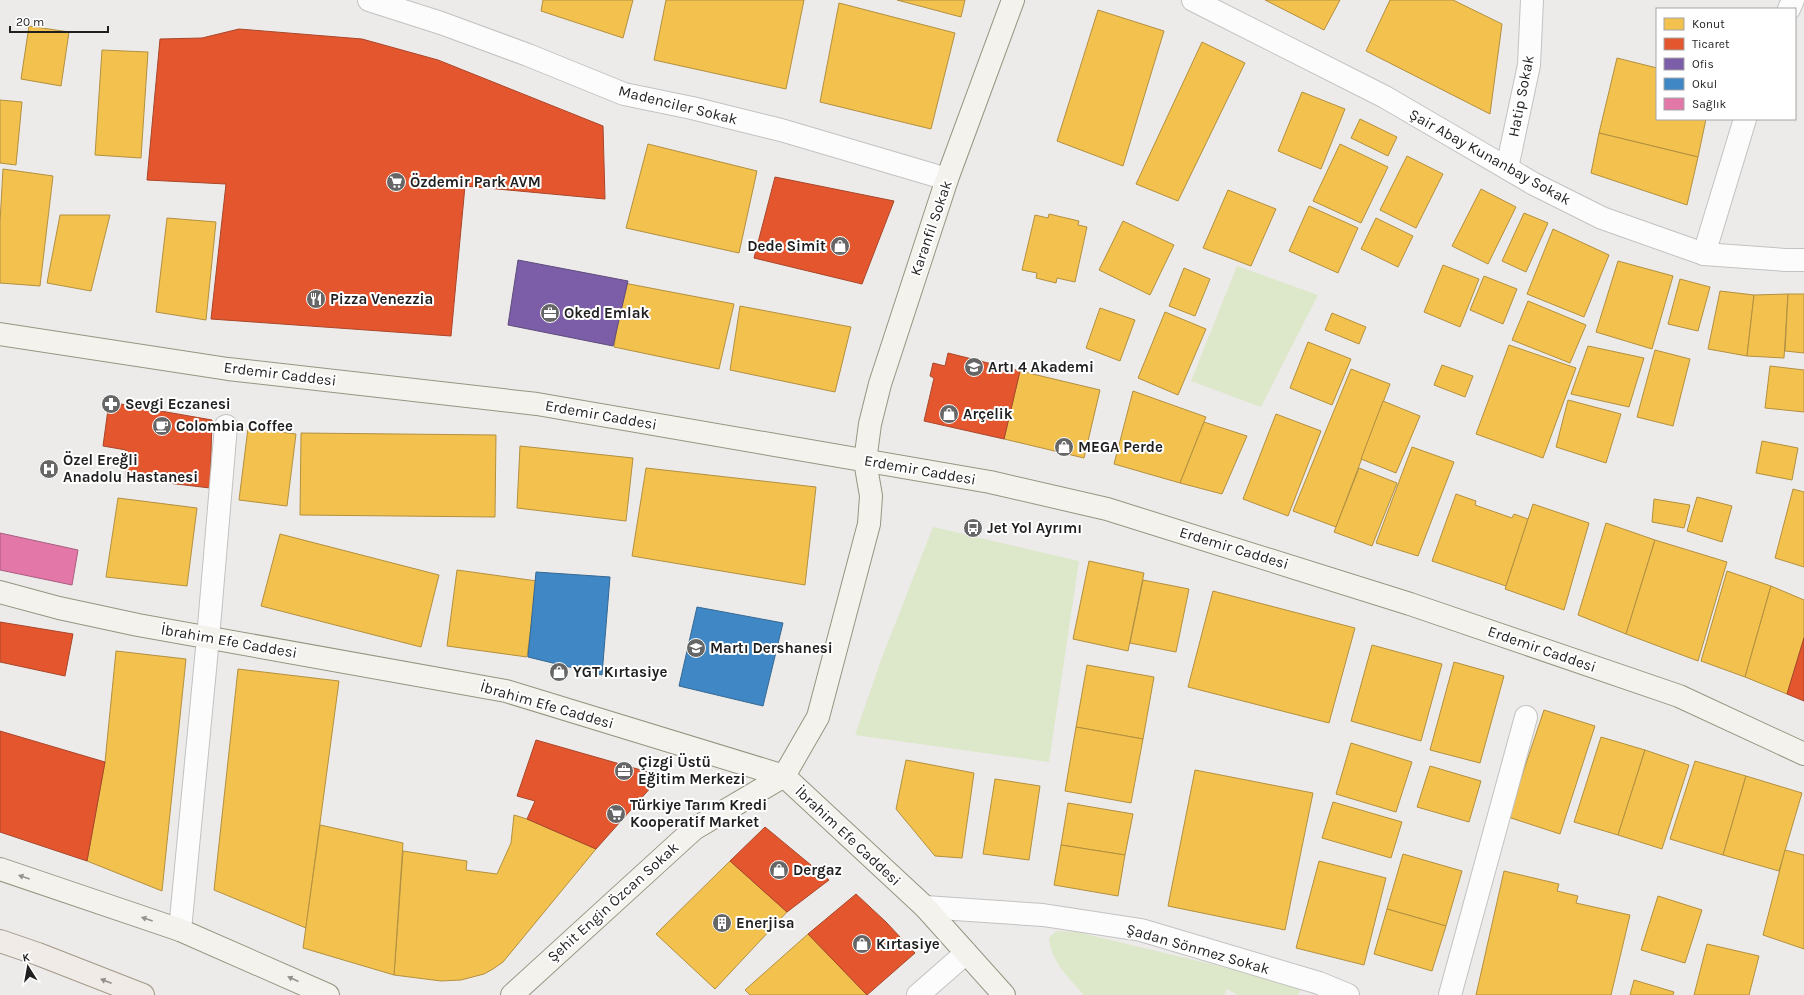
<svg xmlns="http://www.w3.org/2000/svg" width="1804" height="995" font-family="Karla,sans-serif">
<rect width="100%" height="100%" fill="#edebe9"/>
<g fill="#dde7ca">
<polygon points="1237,266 1318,295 1261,407 1191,381"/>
<polygon points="933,527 1079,561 1049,762 855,735 881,660"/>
<path d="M1056,931l21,1 225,54 -4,9h-60l-11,-6 -3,6h-140c-15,-17 -33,-33 -35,-57z"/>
</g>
<g fill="#f2c14e" stroke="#b39040">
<polygon points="543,0 633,0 623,38 541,11"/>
<polygon points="666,0 804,0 786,89 654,60"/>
<polygon points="897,0 965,0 961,17"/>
<polygon points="1265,0 1340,0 1324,30"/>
<polygon points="1390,0 1453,0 1502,24 1490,114 1366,51"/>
<polygon points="839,3 955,33 931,129 820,102"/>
<polygon points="1098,10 1164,31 1123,166 1057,141"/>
<polygon points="29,26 69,32 61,86 21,79"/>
<polygon points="1202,42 1245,63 1178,201 1136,184"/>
<polygon points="102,50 148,52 141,158 95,155"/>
<polygon points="1617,58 1657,68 1657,119 1706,119 1698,157 1599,133"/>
<polygon points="1302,92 1345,109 1321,169 1278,151"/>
<polygon points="0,100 22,102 16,165 0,163"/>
<polygon points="1360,119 1397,137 1388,156 1351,138"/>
<polygon points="1599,133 1698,157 1687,205 1591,173"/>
<polygon points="648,144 757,171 739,253 626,228"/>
<polygon points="1340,144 1388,167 1361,223 1313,201"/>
<polygon points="1407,156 1443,174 1416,228 1380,210"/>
<polygon points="3,169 53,176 40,286 0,283 0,222"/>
<polygon points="1481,189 1516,207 1488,264 1452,246"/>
<polygon points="1228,190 1276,209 1251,266 1203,248"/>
<polygon points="1309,206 1358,228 1338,273 1289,251"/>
<polygon points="1524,213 1548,223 1526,272 1502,261"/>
<polygon points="1049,214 1079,221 1078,225 1087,227 1075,282 1057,278 1056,283 1036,278 1037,273 1022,270 1035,215 1048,218"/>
<polygon points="60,215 110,215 91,291 47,283"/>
<polygon points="167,218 216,222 206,320 156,312"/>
<polygon points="1376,218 1413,236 1398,267 1361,249"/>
<polygon points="1123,221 1174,245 1150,295 1099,270"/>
<polygon points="1553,229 1609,255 1584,317 1527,294"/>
<polygon points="1618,261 1673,276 1652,349 1596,332"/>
<polygon points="1443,265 1479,279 1460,327 1424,312"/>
<polygon points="1184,268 1210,279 1195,316 1169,306"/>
<polygon points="1484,276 1517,289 1503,324 1470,310"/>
<polygon points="1680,279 1710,287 1698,331 1668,324"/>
<polygon points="624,283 734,304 719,369 614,347"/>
<polygon points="1720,291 1754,295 1747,356 1708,349"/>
<polygon points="1788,294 1784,358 1747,356 1754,295"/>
<polygon points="1788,294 1804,294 1804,353 1785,351"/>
<polygon points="1528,301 1586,325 1570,363 1512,340"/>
<polygon points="740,306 851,327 835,392 730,370"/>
<polygon points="1100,308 1135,320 1120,361 1086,348"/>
<polygon points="1165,312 1206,329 1178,395 1138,378"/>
<polygon points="1332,313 1366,327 1359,344 1325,330"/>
<polygon points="1308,342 1351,359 1332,405 1290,388"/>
<polygon points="1509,345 1576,368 1543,458 1476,434"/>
<polygon points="1588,346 1644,358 1629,407 1571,394"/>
<polygon points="1655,350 1690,359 1673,426 1637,417"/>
<polygon points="1442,365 1473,376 1465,397 1434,385"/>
<polygon points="1770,366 1804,370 1804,412 1765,408"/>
<polygon points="1351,369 1390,384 1336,527 1293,511"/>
<polygon points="1020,371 1100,390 1084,458 1004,439"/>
<polygon points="1133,391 1206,417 1180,483 1114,464"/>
<polygon points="1568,400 1621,414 1606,463 1556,447"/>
<polygon points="1383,401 1420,416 1396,473 1361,459"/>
<polygon points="1276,414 1321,431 1288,516 1243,499"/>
<polygon points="1204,422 1247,436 1222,494 1180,483"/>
<polygon points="248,428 296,434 287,506 239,500"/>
<polygon points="301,433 496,435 495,517 300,515"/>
<polygon points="1762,441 1798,448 1792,480 1756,473"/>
<polygon points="520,446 633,458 626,521 517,508"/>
<polygon points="1412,447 1454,462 1418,556 1376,543"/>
<polygon points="646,468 816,487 805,585 632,556"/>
<polygon points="1359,468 1397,483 1372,546 1334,532"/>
<polygon points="1793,489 1804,492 1804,567 1775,558"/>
<polygon points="1456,494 1476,501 1475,505 1512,518 1514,514 1528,519 1506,586 1432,561"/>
<polygon points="1697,497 1732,506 1722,542 1687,531"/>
<polygon points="118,498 197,508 187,586 106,577"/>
<polygon points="1654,499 1690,505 1684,528 1652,522"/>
<polygon points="1533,504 1589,523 1564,610 1505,589"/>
<polygon points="1606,523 1655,540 1626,634 1578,615"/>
<polygon points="280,534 439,575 421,647 261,606"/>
<polygon points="1655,540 1727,562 1698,661 1626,634"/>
<polygon points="1089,561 1144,573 1128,651 1073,639"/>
<polygon points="457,570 537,581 527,657 447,646"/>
<polygon points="1727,571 1771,586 1745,677 1701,661"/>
<polygon points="1143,580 1189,589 1176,652 1130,643"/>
<polygon points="1771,586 1804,600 1804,638 1787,694 1745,677"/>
<polygon points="1213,591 1355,628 1329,723 1188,687"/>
<polygon points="1372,645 1442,664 1421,741 1351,721"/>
<polygon points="116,651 186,659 162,891 87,861 105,762"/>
<polygon points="1454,662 1504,676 1480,763 1430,750"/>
<polygon points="1087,665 1154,677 1143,739 1076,727"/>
<polygon points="238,669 339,681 306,928 214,890"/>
<polygon points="1544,710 1595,726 1560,834 1508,817"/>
<polygon points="1076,727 1143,739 1131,803 1065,791"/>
<polygon points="1601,737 1645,750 1618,835 1574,822"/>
<polygon points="1351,743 1412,762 1396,812 1336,794"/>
<polygon points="1645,750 1689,765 1662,849 1618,835"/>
<polygon points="906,760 974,773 962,858 935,856 896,809"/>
<polygon points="1695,761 1746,776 1723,855 1670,839"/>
<polygon points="1430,766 1481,781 1469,822 1417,807"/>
<polygon points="1195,770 1313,793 1285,930 1168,906"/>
<polygon points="1746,776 1802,793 1779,871 1723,855"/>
<polygon points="995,779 1040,786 1029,860 983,854"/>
<polygon points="1333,802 1402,822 1391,858 1322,838"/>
<polygon points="1068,803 1133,814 1125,855 1061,845"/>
<polygon points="514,815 527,819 596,849 503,962 493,969 484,974 461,980 441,981 394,975 403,851 467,861 466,870 497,874 511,843"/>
<polygon points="320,825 403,843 394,975 303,948"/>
<polygon points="1061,845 1125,855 1118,896 1054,885"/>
<polygon points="1785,850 1804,855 1804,949 1763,935"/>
<polygon points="1403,854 1462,871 1446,926 1387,909"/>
<polygon points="730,861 787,912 715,989 656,934"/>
<polygon points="1319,861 1386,878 1364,965 1296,948"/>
<polygon points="1504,871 1559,884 1557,891 1578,896 1576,903 1630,915 1611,995 1476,995"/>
<polygon points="1658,896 1702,910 1685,963 1641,950"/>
<polygon points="1387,909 1446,926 1432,971 1374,954"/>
<polygon points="808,934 834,961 867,995 750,995 745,990"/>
<polygon points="1707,944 1759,956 1749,995 1694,995"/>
<polygon points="1634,980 1674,992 1673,995 1630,995"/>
</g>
<g fill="#e4572e" stroke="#a9462a">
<polygon points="239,29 362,39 438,60 603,126 605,199 465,186 451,336 211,319 226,184 147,180 160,39 202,38"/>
<polygon points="775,177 894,201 862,284 754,258"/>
<polygon points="948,353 1020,371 1004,439 924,421 934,378 930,376 933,363 945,366"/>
<polygon points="109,402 212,420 210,488 126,478 126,450 103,446"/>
<polygon points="0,622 73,634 65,676 0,662"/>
<polygon points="1804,638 1804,701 1787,694"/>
<polygon points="0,731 105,762 87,861 0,832"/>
<polygon points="536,740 648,772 653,785 596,849 527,819 535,801 517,796"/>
<polygon points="765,827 829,880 787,912 730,861"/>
<polygon points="856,894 886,922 915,953 867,995 808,934"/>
</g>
<polygon fill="#7b5ea7" stroke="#5f4b7e" points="518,260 628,281 613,346 508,325"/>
<g fill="#3f88c5" stroke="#356893">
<polygon points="536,572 610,577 602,675 528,657"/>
<polygon points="697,607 783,623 763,706 679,686"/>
</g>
<polygon fill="#e377a8" stroke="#a85d7f" points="0,533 78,550 72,585 0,570"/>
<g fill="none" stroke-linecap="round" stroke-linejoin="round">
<defs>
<g id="street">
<polyline points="369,0 441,23 528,55 624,94 692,108 781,130 947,179"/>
<polyline points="1193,0 1385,97 1534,184 1602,218 1704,254 1786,260 1804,260"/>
<polyline points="1789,9 1793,0"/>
<polyline points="1507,168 1529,65 1532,0"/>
<polyline points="1704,254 1745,119"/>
<polyline points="925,907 1043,915 1141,930 1319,983 1348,995"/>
<polyline points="180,930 208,638 226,426"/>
<polyline points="918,995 966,953"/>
<polyline points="1450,995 1526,717"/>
</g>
<g id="secondary">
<polyline points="0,334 228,369 537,404 990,482 1107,509 1410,604 1679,696 1804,754"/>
<polyline points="0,592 59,608 138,625 506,691 784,776 925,907 1004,995"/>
<polyline points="0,869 180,930 328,995"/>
<polyline points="512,995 694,829 784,776 818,717 869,524 871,496 865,461 870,424 880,384 947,179 1013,0"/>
</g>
<polyline id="primary" points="0,941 38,954 143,995"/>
</defs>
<use href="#street" stroke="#c3c2c1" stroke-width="24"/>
<use href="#secondary" stroke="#969582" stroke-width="24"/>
<use href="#primary" stroke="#a29687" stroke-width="24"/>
<use href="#street" stroke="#fcfcfc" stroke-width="22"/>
<use href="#secondary" stroke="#f3f2ec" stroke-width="22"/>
<use href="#primary" stroke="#f0ebe6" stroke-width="22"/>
</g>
<defs><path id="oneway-solid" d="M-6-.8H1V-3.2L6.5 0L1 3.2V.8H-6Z"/></defs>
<g fill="#949390">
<use href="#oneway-solid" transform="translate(24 877) rotate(-161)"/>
<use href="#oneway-solid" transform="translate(147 919) rotate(-161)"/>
<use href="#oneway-solid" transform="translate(293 979) rotate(-156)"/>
</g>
<use fill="#928f8c" href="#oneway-solid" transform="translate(106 981) rotate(-159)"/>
<defs>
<symbol id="supermarket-disc" viewBox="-11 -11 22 22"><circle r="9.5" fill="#676666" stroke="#fff"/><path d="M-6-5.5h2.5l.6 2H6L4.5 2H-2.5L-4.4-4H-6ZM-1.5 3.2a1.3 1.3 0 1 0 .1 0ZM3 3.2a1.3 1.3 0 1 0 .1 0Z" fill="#fff"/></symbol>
<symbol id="shop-disc" viewBox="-11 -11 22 22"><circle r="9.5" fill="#676666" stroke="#fff"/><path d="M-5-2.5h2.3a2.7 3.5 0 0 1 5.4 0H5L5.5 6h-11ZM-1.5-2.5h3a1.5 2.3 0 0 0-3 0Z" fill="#fff"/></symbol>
<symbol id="restaurant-disc" viewBox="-11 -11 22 22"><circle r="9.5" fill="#676666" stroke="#fff"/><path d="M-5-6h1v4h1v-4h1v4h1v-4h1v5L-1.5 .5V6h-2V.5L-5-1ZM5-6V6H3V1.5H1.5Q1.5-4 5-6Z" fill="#fff"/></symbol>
<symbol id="office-disc" viewBox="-11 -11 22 22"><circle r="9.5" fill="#676666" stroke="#fff"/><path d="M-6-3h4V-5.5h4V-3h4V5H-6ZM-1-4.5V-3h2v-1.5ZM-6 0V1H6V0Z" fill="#fff"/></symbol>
<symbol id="school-disc" viewBox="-11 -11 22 22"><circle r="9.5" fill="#676666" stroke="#fff"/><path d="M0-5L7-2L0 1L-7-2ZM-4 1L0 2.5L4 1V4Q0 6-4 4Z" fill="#fff"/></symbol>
<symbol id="pharmacy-disc" viewBox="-11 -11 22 22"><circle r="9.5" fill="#676666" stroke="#fff"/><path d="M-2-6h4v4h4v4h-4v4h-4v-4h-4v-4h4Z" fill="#fff"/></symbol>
<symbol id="cafe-disc" viewBox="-11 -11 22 22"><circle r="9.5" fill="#676666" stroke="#fff"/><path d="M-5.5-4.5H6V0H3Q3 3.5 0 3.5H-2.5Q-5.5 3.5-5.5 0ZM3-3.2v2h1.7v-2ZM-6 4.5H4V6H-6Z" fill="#fff"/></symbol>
<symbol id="hospital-disc" viewBox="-11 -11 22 22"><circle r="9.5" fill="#676666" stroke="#fff"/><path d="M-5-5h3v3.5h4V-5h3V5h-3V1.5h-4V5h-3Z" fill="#fff"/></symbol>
<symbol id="bus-disc" viewBox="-11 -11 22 22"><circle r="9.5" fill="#676666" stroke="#fff"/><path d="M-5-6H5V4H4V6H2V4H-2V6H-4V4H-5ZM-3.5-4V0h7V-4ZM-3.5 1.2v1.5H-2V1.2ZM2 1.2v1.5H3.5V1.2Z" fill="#fff"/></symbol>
<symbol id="building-disc" viewBox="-11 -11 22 22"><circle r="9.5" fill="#676666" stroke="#fff"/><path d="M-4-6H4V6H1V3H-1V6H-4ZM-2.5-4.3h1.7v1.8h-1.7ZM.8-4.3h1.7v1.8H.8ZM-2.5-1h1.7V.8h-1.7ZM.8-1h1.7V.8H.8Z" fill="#fff"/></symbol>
</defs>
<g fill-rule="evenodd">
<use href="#supermarket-disc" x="385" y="171" width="22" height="22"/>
<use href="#shop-disc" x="829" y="235" width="22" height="22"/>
<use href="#restaurant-disc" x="305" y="288" width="22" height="22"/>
<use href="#office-disc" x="539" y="302" width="22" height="22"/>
<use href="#school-disc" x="963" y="356" width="22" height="22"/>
<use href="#pharmacy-disc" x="100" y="393" width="22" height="22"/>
<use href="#shop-disc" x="938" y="403" width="22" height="22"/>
<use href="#cafe-disc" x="151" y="415" width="22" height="22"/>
<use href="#shop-disc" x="1053" y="436" width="22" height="22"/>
<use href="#hospital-disc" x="38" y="458" width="22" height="22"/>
<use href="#bus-disc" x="962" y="517" width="22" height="22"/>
<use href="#school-disc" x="685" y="637" width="22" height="22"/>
<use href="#shop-disc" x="548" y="661" width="22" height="22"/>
<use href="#office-disc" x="613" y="760" width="22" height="22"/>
<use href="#supermarket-disc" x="605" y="803" width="22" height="22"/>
<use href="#shop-disc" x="768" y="859" width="22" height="22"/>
<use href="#building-disc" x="711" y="912" width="22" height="22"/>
<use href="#shop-disc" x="851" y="933" width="22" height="22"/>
</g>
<g text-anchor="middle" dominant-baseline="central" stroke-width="4" stroke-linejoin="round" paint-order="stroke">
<g font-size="15" fill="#1f1f1f" stroke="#fff">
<text transform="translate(1521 96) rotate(-79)">Hatip Sokak</text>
<text transform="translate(678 105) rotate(14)">Madenciler Sokak</text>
<text transform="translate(1490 157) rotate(29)">Şair Abay Kunanbay Sokak</text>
<text transform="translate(931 228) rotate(-71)">Karanfil Sokak</text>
<text transform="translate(280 374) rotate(7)">Erdemir Caddesi</text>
<text transform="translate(601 415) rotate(10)">Erdemir Caddesi</text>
<text transform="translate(920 470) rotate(10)">Erdemir Caddesi</text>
<text transform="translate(1234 548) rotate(17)">Erdemir Caddesi</text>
<text transform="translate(229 641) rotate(10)">İbrahim Efe Caddesi</text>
<text transform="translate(1542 649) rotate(19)">Erdemir Caddesi</text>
<text transform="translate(547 705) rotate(16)">İbrahim Efe Caddesi</text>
<text transform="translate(848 836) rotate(43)">İbrahim Efe Caddesi</text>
<text transform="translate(613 902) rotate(-42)">Şehit Engin Özcan Sokak</text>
<text transform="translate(1198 949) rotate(16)">Şadan Sönmez Sokak</text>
</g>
<g font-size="15" font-weight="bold" fill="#1f1f1f" stroke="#fff" text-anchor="start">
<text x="410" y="182">Özdemir Park AVM</text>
<text x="826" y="246" text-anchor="end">Dede Simit</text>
<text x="330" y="299">Pizza Venezzia</text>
<text x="564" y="313">Oked Emlak</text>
<text x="988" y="367">Artı 4 Akademi</text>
<text x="125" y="404">Sevgi Eczanesi</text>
<text x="963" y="414">Arçelik</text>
<text x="176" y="426">Colombia Coffee</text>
<text x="1078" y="447">MEGA Perde</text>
<text x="63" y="460">Özel Ereğli<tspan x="63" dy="17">Anadolu Hastanesi</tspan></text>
<text x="987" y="528">Jet Yol Ayrımı</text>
<text x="710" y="648">Martı Dershanesi</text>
<text x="573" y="672">YGT Kırtasiye</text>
<text x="638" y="762">Çizgi Üstü<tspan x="638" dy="17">Eğitim Merkezi</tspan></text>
<text x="630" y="805">Türkiye Tarım Kredi<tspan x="630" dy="17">Kooperatif Market</tspan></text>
<text x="793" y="870">Dergaz</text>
<text x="736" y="923">Enerjisa</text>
<text x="876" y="944">Kırtasiye</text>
</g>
</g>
<rect x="1656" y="8" width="140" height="112" fill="#ffffff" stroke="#a5a5a5"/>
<rect x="1664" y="18" width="20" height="12" fill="#f2c14e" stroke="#a5a5a5"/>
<text x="1692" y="28" font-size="12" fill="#1f1f1f">Konut</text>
<rect x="1664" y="38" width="20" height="12" fill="#e4572e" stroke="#a5a5a5"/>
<text x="1692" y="48" font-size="12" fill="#1f1f1f">Ticaret</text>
<rect x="1664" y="58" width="20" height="12" fill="#7b5ea7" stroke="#a5a5a5"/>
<text x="1692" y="68" font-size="12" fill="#1f1f1f">Ofis</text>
<rect x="1664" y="78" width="20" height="12" fill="#3f88c5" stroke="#a5a5a5"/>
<text x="1692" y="88" font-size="12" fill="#1f1f1f">Okul</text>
<rect x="1664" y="98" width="20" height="12" fill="#e377a8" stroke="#a5a5a5"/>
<text x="1692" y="108" font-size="12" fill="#1f1f1f">Sağlık</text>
<g transform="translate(28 967) rotate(349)" stroke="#ffffff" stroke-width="3" paint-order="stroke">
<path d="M0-3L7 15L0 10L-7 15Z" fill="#1f1f1f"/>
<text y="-6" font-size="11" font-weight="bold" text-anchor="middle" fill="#1f1f1f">K</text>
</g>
<path d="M10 26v6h98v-6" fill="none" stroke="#1f1f1f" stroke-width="2"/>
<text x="16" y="26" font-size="12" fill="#1f1f1f" stroke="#ffffff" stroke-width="3" paint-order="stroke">20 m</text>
</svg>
